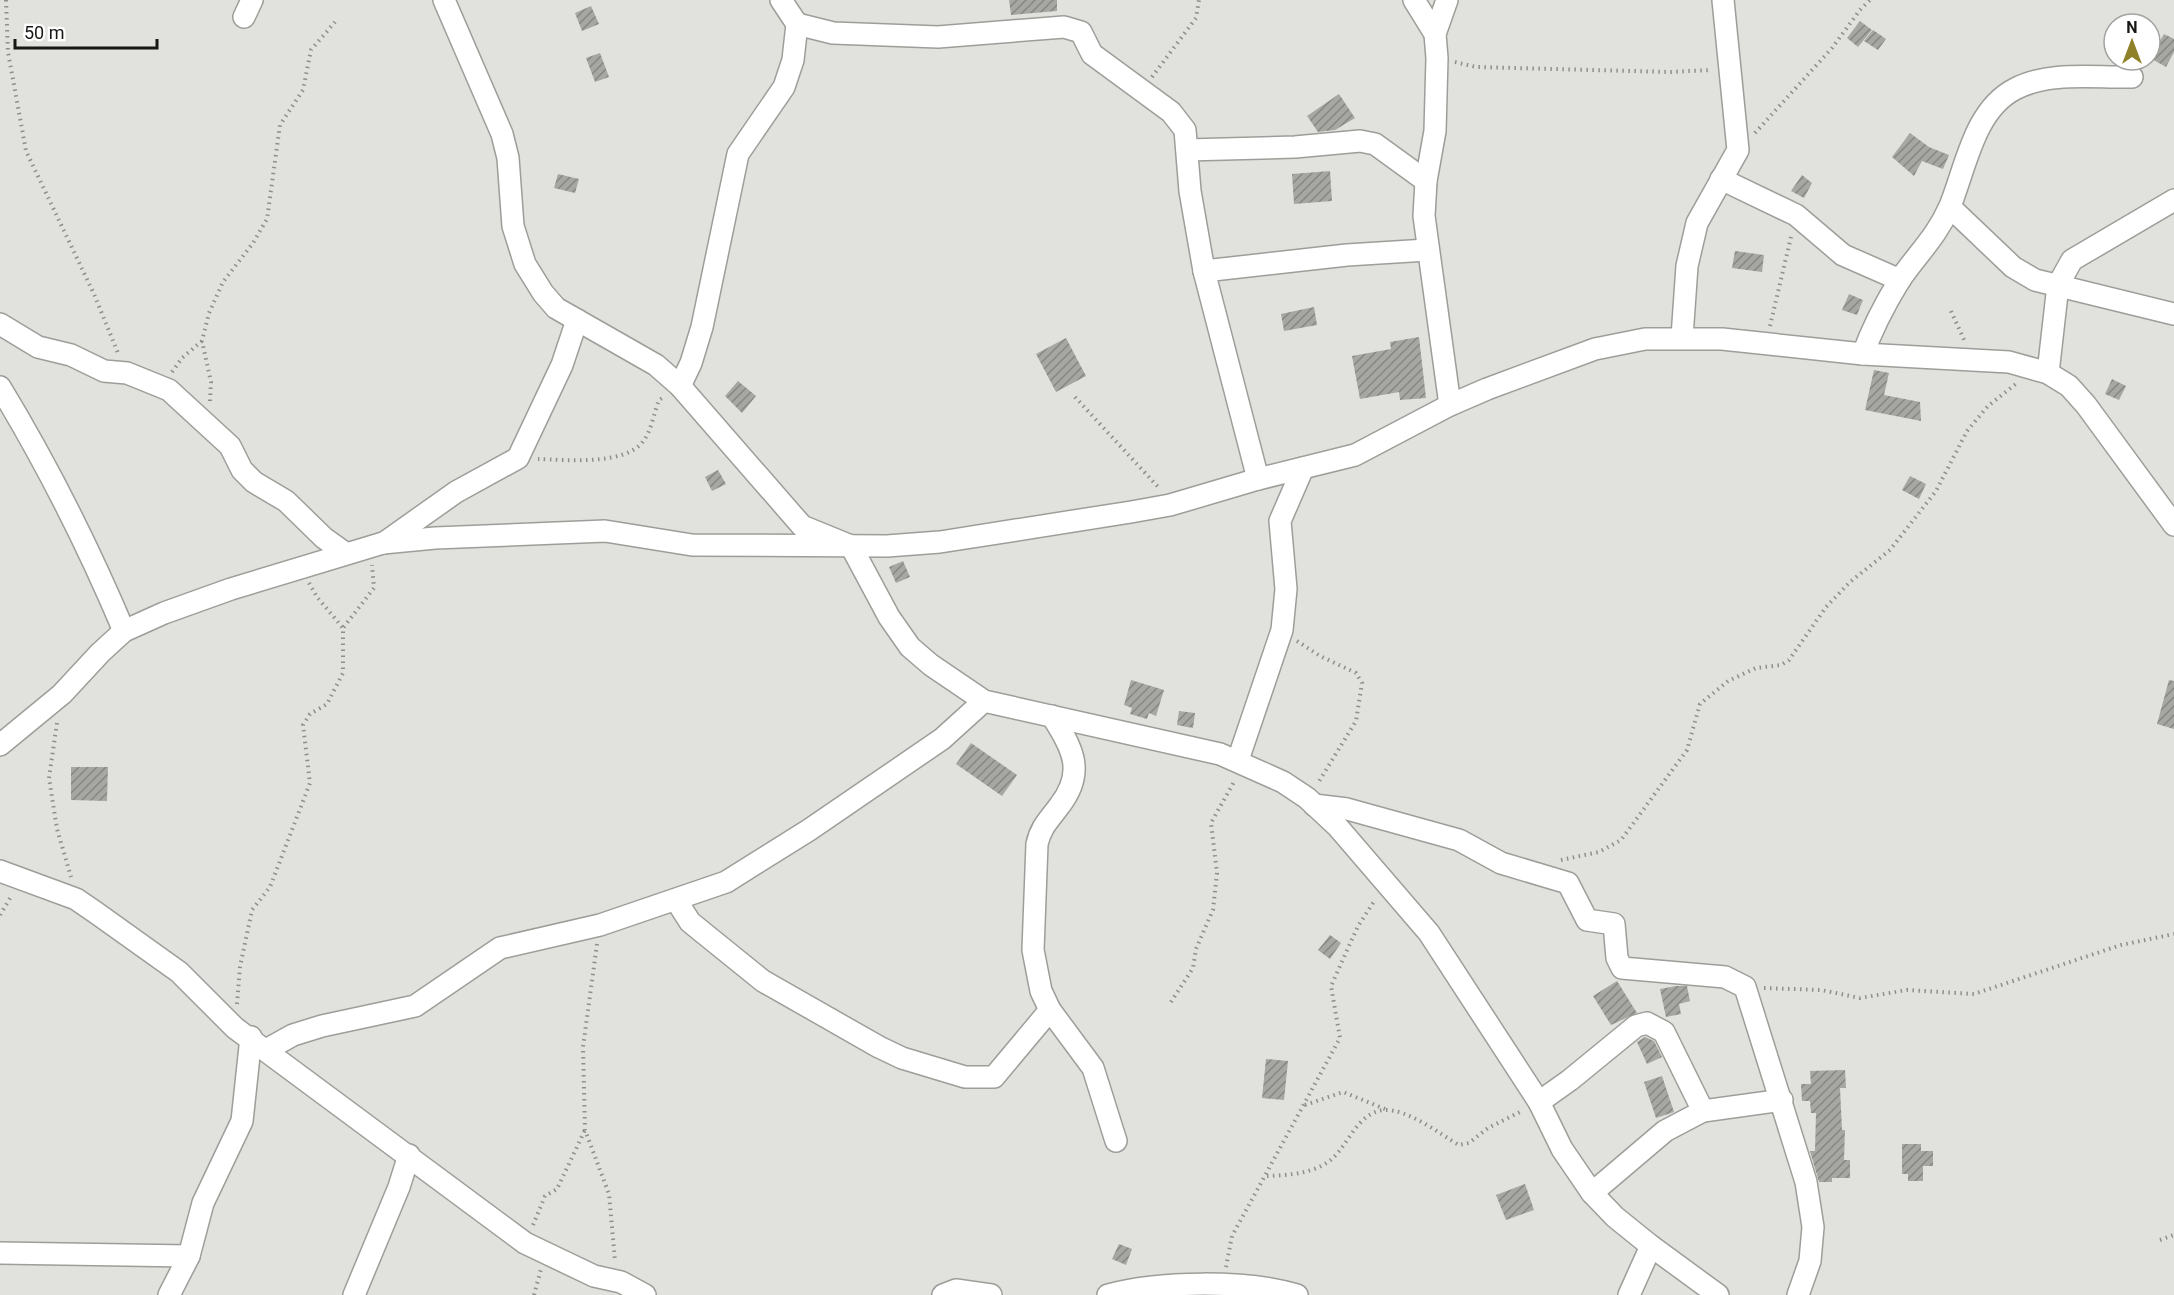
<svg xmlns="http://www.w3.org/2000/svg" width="2174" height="1295" font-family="Roboto,sans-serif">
<defs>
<pattern id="building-hatch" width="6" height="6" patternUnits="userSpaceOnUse" patternTransform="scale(1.5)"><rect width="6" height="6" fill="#a6a6a2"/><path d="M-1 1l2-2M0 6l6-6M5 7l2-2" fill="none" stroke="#868683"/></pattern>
</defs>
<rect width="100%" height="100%" fill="#e1e1dd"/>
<g fill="url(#building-hatch)">
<polygon points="1009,0 1057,0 1057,11 1011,15"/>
<polygon points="591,6 599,24 582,31 575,13"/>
<polygon points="1860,21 1872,30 1858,47 1847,38"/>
<polygon points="1873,30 1886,39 1878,50 1864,41"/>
<polygon points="2164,34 2174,39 2174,52 2166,67 2150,58"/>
<polygon points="600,53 609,77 595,82 586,58"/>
<polygon points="1339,94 1355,118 1335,130 1318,132 1307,116"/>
<polygon points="1910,133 1929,147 1949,155 1943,169 1922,161 1914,176 1892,157"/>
<polygon points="1330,171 1332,201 1294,204 1292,174"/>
<polygon points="558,174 579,179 575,193 554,188"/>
<polygon points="1802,175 1812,183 1804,198 1791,191"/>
<polygon points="1735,251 1764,255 1762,272 1732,268"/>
<polygon points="1849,294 1863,300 1857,315 1842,310"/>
<polygon points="1314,307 1317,325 1284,331 1281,314"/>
<polygon points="1419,337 1426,398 1400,400 1399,392 1360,399 1352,356 1391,349 1390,342"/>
<polygon points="1066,338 1086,376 1056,392 1036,354"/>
<polygon points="1874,370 1889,373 1884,395 1920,402 1921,421 1865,410"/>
<polygon points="2112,379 2126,386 2119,400 2105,394"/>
<polygon points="738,381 756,396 742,413 725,396"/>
<polygon points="718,470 726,484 712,491 705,477"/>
<polygon points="1910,476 1926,484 1919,499 1902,490"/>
<polygon points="903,561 910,577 896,583 889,567"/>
<polygon points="1131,680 1164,690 1156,716 1149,713 1147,719 1130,714 1132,708 1124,705"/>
<polygon points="2169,680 2174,681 2174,729 2157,724"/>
<polygon points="1179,711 1195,713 1193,728 1177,725"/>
<polygon points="971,743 1017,775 1002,796 956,764"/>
<polygon points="71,767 108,767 107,801 71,800"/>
<polygon points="1330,935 1341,943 1330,959 1318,950"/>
<polygon points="1617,981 1637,1013 1611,1025 1593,996"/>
<polygon points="1676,986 1687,986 1690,1001 1679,1004 1681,1014 1666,1017 1660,989"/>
<polygon points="1645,1037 1654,1041 1662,1057 1647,1064 1637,1042"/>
<polygon points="1266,1059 1288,1061 1284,1100 1262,1098"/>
<polygon points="1845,1070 1846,1088 1840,1088 1842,1130 1845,1130 1844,1160 1850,1160 1850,1178 1832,1178 1832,1182 1819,1182 1810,1151 1815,1151 1816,1113 1811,1113 1810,1101 1802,1101 1801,1084 1811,1084 1810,1071"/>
<polygon points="1662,1076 1674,1112 1656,1118 1644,1082"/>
<polygon points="1902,1144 1921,1144 1921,1151 1933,1151 1933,1166 1923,1166 1923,1181 1908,1181 1908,1174 1902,1174"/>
<polygon points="1525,1184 1534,1210 1506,1220 1496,1195"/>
<polygon points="1119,1244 1132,1249 1126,1265 1112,1259"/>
</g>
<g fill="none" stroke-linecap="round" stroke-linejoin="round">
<defs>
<g id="minor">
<polyline points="444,0 502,134 508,158 513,226 525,264 543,293 556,308 656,365 680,386 802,526 851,546 889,617 910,647 931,665 984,701 1220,754 1283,782 1307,798 1337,826 1429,933 1539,1102 1562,1149 1592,1193 1615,1217 1651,1246 1718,1295"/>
<polyline points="1414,0 1435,34 1437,58 1435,131 1426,181 1424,216 1450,405"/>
<polyline points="244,17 252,0"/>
<polyline points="797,24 833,33 938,37 1064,27 1081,32 1092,54 1171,112 1185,130 1190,191 1204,271 1258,479"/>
<polyline points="1435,34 1447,0"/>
<polyline points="1187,150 1295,147 1360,141 1375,144 1426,181"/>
<polyline points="1721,179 1796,215 1843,255 1900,280"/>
<polyline points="1950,207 2013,267 2035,280 2174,314"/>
<polyline points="1204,271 1347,255 1427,250"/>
<polyline points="0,324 38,347 71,355 104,371 127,373 169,390 230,446 242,470 254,482 286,501 324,538 345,553"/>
<polyline points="1682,337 1687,266 1697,223 1738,150 1723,0"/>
<path d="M1863,354c9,-25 22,-50 36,-73 18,-27 37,-43 51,-75 16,-39 24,-96 65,-117 34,-18 79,-11 117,-12"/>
<polyline points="2048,373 2058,285 2072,260 2174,200"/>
<polyline points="680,386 691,363 702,327 738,154 784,87 793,60 797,24 781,0"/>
<path d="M0,387c48,79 88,159 124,244"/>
<polyline points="384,543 456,492 518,458 562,365 577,320"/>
<path d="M1052,716c20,32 34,55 8,89 -10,14 -19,21 -23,39l-4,106 8,41 9,19 43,58 23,73"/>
<polyline points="0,745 62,694 100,653 124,631 164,613 231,589 383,543 435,538 605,531 692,545 887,546 940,542 1131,512 1170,505 1258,479 1355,455 1450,405 1487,389 1595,349 1645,339 1722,339 1863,354 2009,362 2048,373 2069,386 2086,405 2174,525"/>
<polyline points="1238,760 1282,630 1286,589 1280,521 1303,468"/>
<polyline points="1314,805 1347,809 1459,840 1501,863 1568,883 1587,920 1614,924 1617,958 1622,968 1725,977 1745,987 1806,1182 1813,1227 1810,1261 1798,1295"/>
<polyline points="0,871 76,899 95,912 179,972 235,1028 525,1243 594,1276 621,1282 645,1295"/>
<polyline points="676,900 690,922 763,981 879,1047 902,1058 965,1077 994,1077 1050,1010"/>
<polyline points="266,1050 293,1035 322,1026 415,1006 500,948 600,925 726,882 809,830 942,739 984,701"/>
<polyline points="1539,1102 1570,1080 1636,1026 1647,1023 1664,1032 1703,1111"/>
<polyline points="1592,1193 1665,1131 1703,1111 1782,1100"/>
<polyline points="0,1253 189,1256"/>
<polyline points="169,1295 189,1256 203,1203 242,1121 251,1037"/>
<polyline points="354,1295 399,1187 409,1155"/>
<polyline points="943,1295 956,1290 991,1295"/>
<path d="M1108,1295c50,-14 139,-15 189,0"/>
<polyline points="1629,1295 1651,1246"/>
</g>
</defs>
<use href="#minor" stroke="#9e9d99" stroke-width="24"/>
<g stroke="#8e8e8b" stroke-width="4" stroke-dasharray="1.5 4.5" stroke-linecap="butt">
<polyline points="6,0 8,52 26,151 94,294 118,353"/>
<polyline points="1455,62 1476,67 1670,72 1711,70"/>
<polyline points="1152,77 1196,18 1199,0"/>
<polyline points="1755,133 1832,48 1860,10 1870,0"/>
<polyline points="1951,311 1965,342"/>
<polyline points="1770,326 1791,237"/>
<polyline points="172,372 182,358 202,341"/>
<polyline points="1075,397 1160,489"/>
<polyline points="210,401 211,382 202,341 209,313 223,282 253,243 267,219 280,125 303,90 311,50 335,22"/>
<path d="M538,459c28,1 89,7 106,-19 8,-11 10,-28 15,-40l5,-3"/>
<polyline points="309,583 317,597 343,628"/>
<polyline points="1297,641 1320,656 1356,673 1362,683 1356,721 1318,783"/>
<polyline points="57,723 49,778 57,829 71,877"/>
<polyline points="1561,860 1599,852 1621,840 1687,750 1700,704 1728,681 1756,668 1781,665 1789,660 1826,607 1850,582 1890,550 1936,491 1967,431 1988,406 2017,383"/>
<polyline points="0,915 12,895"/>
<polyline points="597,944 583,1047 585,1130 609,1194 615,1261"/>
<polyline points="1764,988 1821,990 1860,998 1907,990 1974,994 2121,945 2174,934"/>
<polyline points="1171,1002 1193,968 1196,949 1213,910 1217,873 1211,823 1235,780"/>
<polyline points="237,1004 240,967 252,910 270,887 310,783 303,725 310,714 327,704 343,673 343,628 374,588 372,565"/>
<polyline points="1305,1105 1343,1092 1385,1109"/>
<path d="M1267,1176c22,-1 48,-2 66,-18 16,-15 26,-47 52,-48 23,-1 55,24 74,35l10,-2 19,-15 34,-17"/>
<polyline points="533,1225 545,1196 557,1189 585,1130"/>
<polyline points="2160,1240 2174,1235"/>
<polyline points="1226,1267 1232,1236 1340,1038 1331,986 1358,926 1375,900"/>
<polyline points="534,1295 541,1269"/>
</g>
<use href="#minor" stroke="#fff" stroke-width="21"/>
</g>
<g transform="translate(2132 42)"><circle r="28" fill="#ffffff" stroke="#a2a2a1" stroke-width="1.5"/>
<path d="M0-4.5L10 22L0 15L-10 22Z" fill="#8e8129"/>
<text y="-9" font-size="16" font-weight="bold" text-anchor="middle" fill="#171715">N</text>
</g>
<path d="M15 39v9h142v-9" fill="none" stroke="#171715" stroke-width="3"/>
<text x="24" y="39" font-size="18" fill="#171715" stroke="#ffffff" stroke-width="4.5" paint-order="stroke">50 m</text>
</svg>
